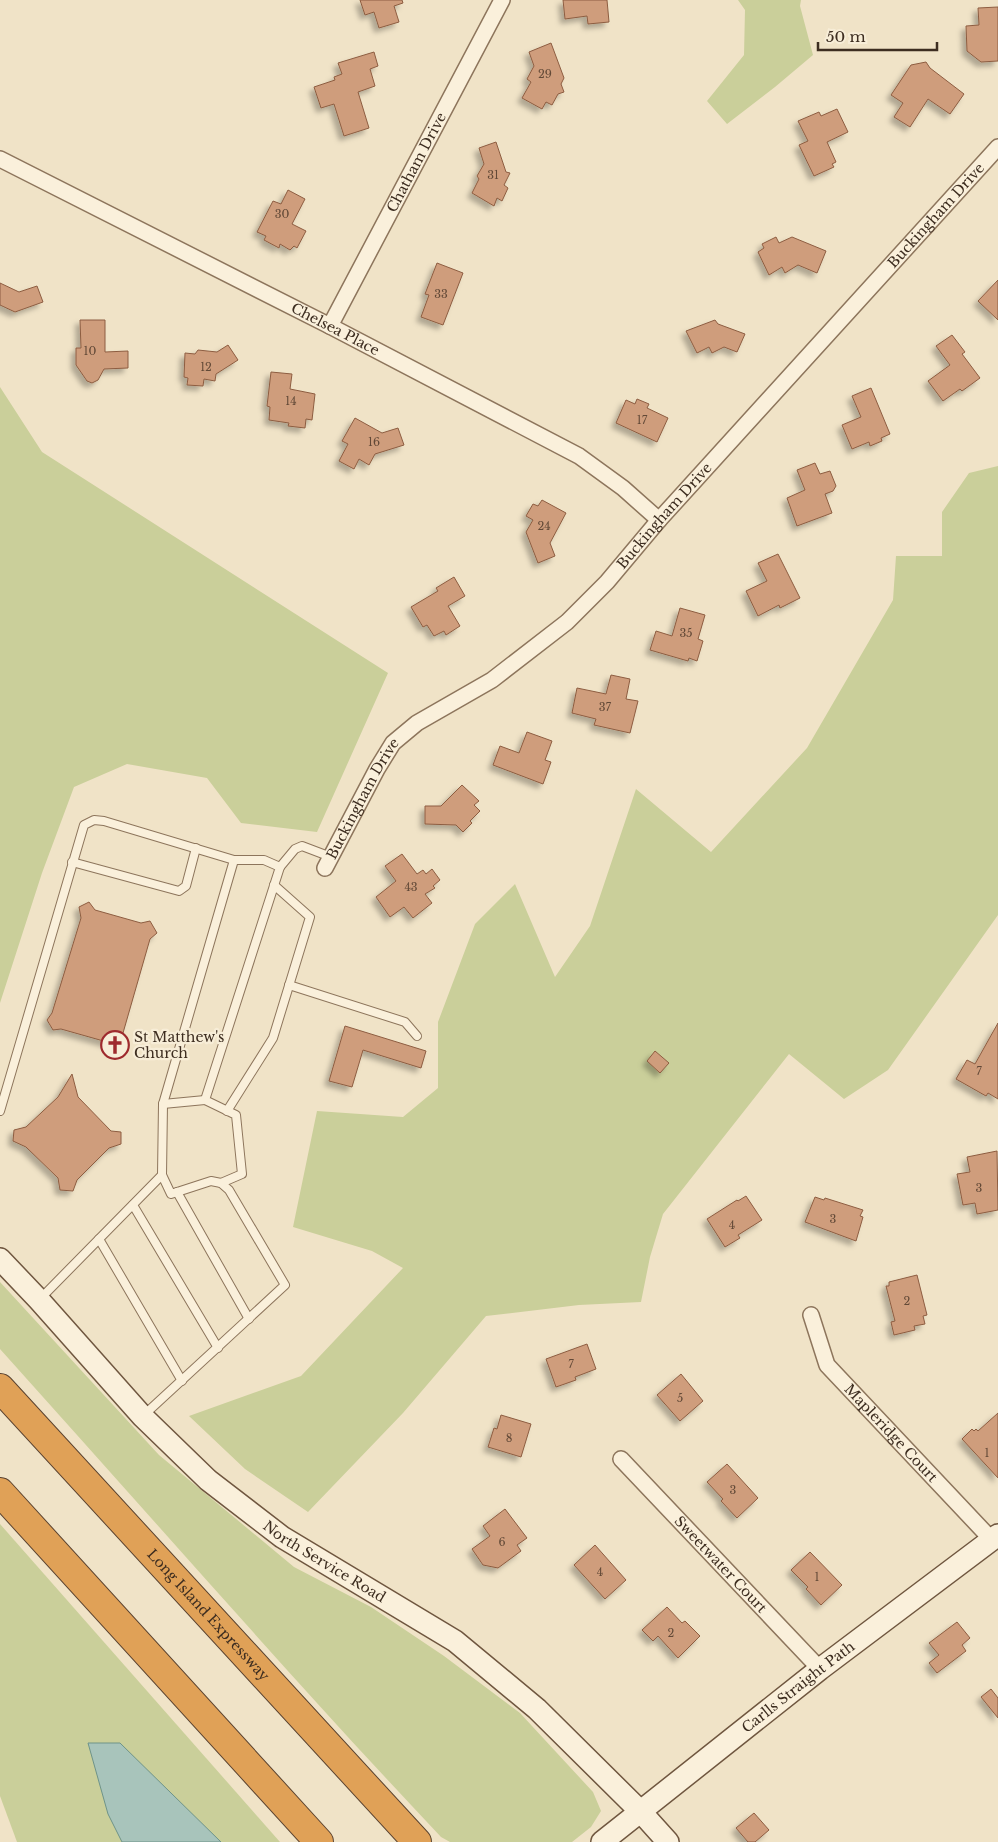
<svg xmlns="http://www.w3.org/2000/svg" width="998" height="1842" font-family="'Libre Baskerville',serif">
<defs>
<filter id="shadow"><feDropShadow dx="-4.5" dy="4.5" stdDeviation="2.5" flood-color="#0004"/></filter>
</defs>
<rect width="100%" height="100%" fill="#f0e3c7"/>
<g fill="#cacf9a">
<polygon points="738,0 801,0 800,6 813,55 775,87 727,124 707,101 744,55 745,10"/>
<polygon points="0,387 42,452 388,673 317,832 241,823 207,778 127,764 74,787 42,873 0,1003"/>
<polygon points="998,466 998,915 888,1070 844,1099 789,1054 663,1214 650,1257 641,1302 579,1305 486,1316 403,1413 308,1512 245,1469 189,1416 301,1376 403,1268 372,1251 293,1227 317,1111 403,1117 438,1088 438,1022 475,924 515,884 555,977 590,926 636,789 711,852 807,748 893,600 896,556 942,556 942,512 969,473"/>
<path d="M0,1282l159,173 135,112 77,40 73,49 76,57 73,79 8,19 -10,16 -19,15h-122l-9,-5c-150,-159 -294,-325 -441,-488z"/>
<polygon points="0,1524 280,1842 17,1842 0,1796"/>
</g>
<polygon fill="#a8c4bb" stroke="#6e9389" points="88,1743 120,1743 221,1842 122,1842 108,1814"/>
<g fill="#cf9d7c" stroke="#8d5d41" filter="url(#shadow)">
<polygon points="360,0 402,0 403,3 394,6 399,22 379,28 374,12 365,15"/>
<polygon points="563,0 607,0 609,22 588,24 587,16 565,19"/>
<polygon points="998,7 998,61 981,62 967,51 966,26 979,25 978,8"/>
<polygon points="551,43 564,78 561,84 564,92 558,94 552,105 546,102 542,109 522,98 531,82 527,79 534,66 529,52"/>
<polygon points="374,52 378,66 370,69 375,86 358,92 369,128 344,136 334,104 321,108 314,87 335,80 334,77 342,74 338,63"/>
<polygon points="926,62 930,68 964,94 950,114 928,99 910,127 894,117 903,103 891,95 911,65"/>
<polygon points="837,109 848,132 827,142 836,162 832,164 834,167 814,176 799,145 808,141 798,121 819,112 821,116"/>
<polygon points="496,142 506,172 510,173 504,185 508,188 502,201 497,198 494,206 472,193 479,179 477,176 484,164 479,148"/>
<polygon points="288,190 305,199 292,224 306,231 297,248 294,246 290,250 280,244 279,248 264,240 266,236 257,232 273,201 281,204"/>
<polygon points="776,237 779,243 792,237 826,251 817,273 798,265 785,273 782,267 769,275 758,252 764,248 762,244"/>
<polygon points="437,263 463,273 443,325 421,317 429,295 425,294"/>
<polygon points="998,280 998,320 978,301"/>
<polygon points="0,283 19,292 37,286 43,302 15,312 0,305"/>
<polygon points="80,320 105,320 105,352 128,351 128,368 104,369 98,380 92,383 87,381 76,365 76,348 81,348"/>
<polygon points="715,320 718,324 745,334 737,352 724,347 712,353 709,347 697,353 686,331"/>
<polygon points="952,335 965,352 962,354 980,378 962,391 960,389 943,401 928,381 950,365 936,346"/>
<polygon points="228,345 238,360 216,374 215,381 204,379 203,386 187,385 188,378 184,377 185,353 195,354 198,350 217,352"/>
<polygon points="271,372 292,374 290,389 315,394 312,420 306,419 305,428 288,426 289,423 269,420 270,407 267,406"/>
<polygon points="871,388 890,434 881,438 882,441 870,446 869,442 852,449 842,425 861,417 852,396"/>
<polygon points="637,399 649,404 647,408 668,418 657,442 616,423 626,400 635,404"/>
<polygon points="355,418 382,433 398,428 404,445 375,454 369,465 359,459 354,469 339,461 348,444 342,441"/>
<polygon points="815,463 820,474 830,471 836,486 833,491 825,494 832,513 797,526 787,498 805,490 797,470"/>
<polygon points="542,500 566,513 550,543 555,556 538,563 526,532 533,520 526,516 533,504 538,506"/>
<polygon points="778,554 800,598 780,608 779,605 758,616 746,591 767,581 758,563"/>
<polygon points="454,577 465,596 448,606 460,626 446,635 444,631 434,636 427,625 423,627 411,607 438,591 436,588"/>
<polygon points="680,608 705,615 698,639 703,641 697,661 689,658 688,661 650,650 656,631 672,636"/>
<polygon points="611,675 630,679 626,699 638,701 630,733 594,725 596,719 572,713 577,688 606,694"/>
<polygon points="527,732 552,741 545,760 551,762 543,784 493,765 500,746 519,753"/>
<polygon points="462,785 479,801 474,805 480,811 470,821 472,823 463,832 456,825 425,824 425,806 441,806"/>
<polygon points="402,854 417,874 423,870 426,874 432,869 440,880 433,886 435,888 425,894 432,903 413,918 404,907 390,917 376,897 396,881 385,866"/>
<polygon points="89,902 95,910 141,923 150,921 157,933 150,939 123,1033 126,1042 113,1049 107,1042 61,1029 53,1030 47,1020 52,1013 81,918 79,907"/>
<polygon points="998,1023 998,1099 988,1093 986,1096 956,1079 967,1060 975,1064"/>
<polygon points="345,1026 426,1051 421,1068 363,1050 352,1087 329,1081"/>
<polygon points="655,1051 669,1063 660,1073 647,1061"/>
<polygon points="72,1074 78,1097 111,1131 121,1132 121,1144 109,1148 77,1180 73,1191 60,1190 58,1178 26,1147 13,1141 14,1130 26,1127 58,1097"/>
<polygon points="997,1151 998,1210 977,1214 975,1203 963,1205 957,1174 970,1172 967,1157"/>
<polygon points="746,1196 762,1220 738,1235 740,1238 725,1247 707,1219 737,1200 738,1201"/>
<polygon points="815,1197 824,1200 825,1198 863,1210 860,1216 863,1217 856,1241 805,1222"/>
<polygon points="917,1275 927,1315 923,1316 925,1324 914,1326 915,1330 894,1335 891,1322 895,1321 886,1286 889,1286 889,1282"/>
<polygon points="587,1344 596,1369 575,1377 576,1380 556,1387 546,1359"/>
<polygon points="681,1374 703,1401 680,1421 657,1395"/>
<polygon points="998,1413 998,1478 962,1439 972,1429 974,1431 976,1429 978,1431"/>
<polygon points="501,1415 531,1424 521,1457 488,1447 494,1428 497,1429"/>
<polygon points="727,1464 758,1498 737,1518 721,1501 723,1499 707,1482"/>
<polygon points="505,1509 527,1538 517,1545 521,1551 498,1568 483,1565 472,1549 490,1536 483,1526"/>
<polygon points="595,1545 626,1580 605,1599 574,1565"/>
<polygon points="810,1552 842,1585 821,1605 806,1589 808,1587 791,1570"/>
<polygon points="667,1607 682,1623 685,1621 700,1636 678,1658 658,1636 653,1641 642,1630"/>
<polygon points="957,1622 970,1638 962,1645 966,1651 937,1673 929,1663 939,1655 929,1643"/>
<polygon points="991,1689 998,1698 998,1718 981,1697"/>
<polygon points="754,1813 769,1830 755,1842 748,1842 736,1828"/>
</g>
<g fill="none" stroke-linecap="round" stroke-linejoin="round">
<defs>
<g id="lane">
<polyline points="72,862 179,891 186,886 196,848"/>
<polyline points="280,867 295,849 302,846 331,857"/>
<polyline points="289,985 405,1022 417,1036"/>
<polyline points="163,1104 205,1100"/>
<polyline points="0,1111 84,825 94,820 104,821 234,860 163,1104 162,1175 171,1194 211,1181 221,1183 229,1190 285,1285 144,1415"/>
<polyline points="227,1111 273,1038 310,917 274,885"/>
<polyline points="221,1183 242,1174 236,1115 205,1100 280,867 264,860 234,860"/>
<polyline points="177,1192 249,1319"/>
<polyline points="133,1205 218,1348"/>
<polyline points="99,1239 182,1381"/>
<polyline points="41,1298 162,1175"/>
</g>
<g id="street">
<path id="s1" d="M0,159l330,167 249,130 44,32 36,32"/>
<path id="s2" d="M330,326l172,-326"/>
<path id="s3" d="M325,868l52,-99 16,-26 24,-20 75,-43 75,-58 40,-40 52,-62 339,-373"/>
<path id="s4" d="M811,1315l16,50 165,175"/>
<path id="s5" d="M621,1459l199,210"/>
</g>
<g id="secondary">
<path id="s6" d="M0,1259l39,41 104,117 65,63 74,57 173,104 82,68 104,103 27,30"/>
<path id="s7" d="M602,1842l218,-173 178,-134"/>
</g>
<g id="highway">
<path id="s8" d="M0,1388l417,454"/>
<polyline points="0,1492 319,1842"/>
</g>
</defs>
<use href="#lane" stroke="#8d755c" stroke-width="10"/>
<use href="#street" stroke="#8d755c" stroke-width="18"/>
<use href="#secondary" stroke="#6f563f" stroke-width="24"/>
<use href="#highway" stroke="#5b4330" stroke-width="30"/>
<use href="#lane" stroke="#faf0db" stroke-width="8"/>
<use href="#street" stroke="#faf0db" stroke-width="15"/>
<use href="#secondary" stroke="#faf0db" stroke-width="21"/>
<use href="#highway" stroke="#e0a157" stroke-width="28"/>
</g>
<defs>
<symbol id="church-ring" viewBox="-11 -11 22 22"><circle r="9.5" fill="#f7edd7" stroke="#9e2a2d" stroke-width="1.5"/><path d="M-1.2-6h2.4v3.5h3.3v2.4h-3.3V6h-2.4V-.1h-3.3v-2.4h3.3Z" fill="#9e2a2d"/></symbol>
</defs>
<g fill-rule="evenodd">
<use href="#church-ring" x="99" y="1029" width="32" height="32"/>
</g>
<g text-anchor="middle" dominant-baseline="central" stroke-width="4.5" stroke-linejoin="round" paint-order="stroke">
<g font-size="11" fill="#624937">
<text x="545" y="74">29</text>
<text x="493" y="175">31</text>
<text x="282" y="214">30</text>
<text x="441" y="294">33</text>
<text x="90" y="351">10</text>
<text x="206" y="367">12</text>
<text x="291" y="401">14</text>
<text x="642" y="420">17</text>
<text x="374" y="442">16</text>
<text x="544" y="526">24</text>
<text x="686" y="633">35</text>
<text x="605" y="707">37</text>
<text x="411" y="887">43</text>
<text x="979" y="1071">7</text>
<text x="979" y="1188">3</text>
<text x="833" y="1219">3</text>
<text x="732" y="1225">4</text>
<text x="907" y="1301">2</text>
<text x="571" y="1364">7</text>
<text x="680" y="1398">5</text>
<text x="509" y="1438">8</text>
<text x="987" y="1453">1</text>
<text x="733" y="1490">3</text>
<text x="502" y="1542">6</text>
<text x="600" y="1572">4</text>
<text x="817" y="1577">1</text>
<text x="671" y="1633">2</text>
</g>
<g font-size="14" fill="#3d2d20" stroke="#f7edd7">
<text stroke="none"><textPath href="#s2" startOffset="185">Chatham Drive</textPath></text>
<text stroke="none"><textPath href="#s3" startOffset="904">Buckingham Drive</textPath></text>
<text stroke="none"><textPath href="#s1" startOffset="376">Chelsea Place</textPath></text>
<text stroke="none"><textPath href="#s3" startOffset="499">Buckingham Drive</textPath></text>
<text stroke="none"><textPath href="#s3" startOffset="79">Buckingham Drive</textPath></text>
<text stroke="none"><textPath href="#s4" startOffset="146">Mapleridge Court</textPath></text>
<text stroke="none"><textPath href="#s6" startOffset="446">North Service Road</textPath></text>
<text stroke="none"><textPath href="#s5" startOffset="145">Sweetwater Court</textPath></text>
<text stroke="none"><textPath href="#s8" startOffset="308">Long Island Expressway</textPath></text>
<text stroke="none"><textPath href="#s7" startOffset="250">Carlls Straight Path</textPath></text>
</g>
<g font-size="14" fill="#3d2d20" stroke="#f7edd7" text-anchor="start">
<text x="134" y="1037">St Matthew's<tspan x="134" dy="16">Church</tspan></text>
</g>
</g>
<path d="M818 42v8h119v-8" fill="none" stroke="#3d2d20" stroke-width="2.5"/>
<text x="826" y="42" font-size="15" fill="#3d2d20" stroke="#f7edd7" stroke-width="4" paint-order="stroke">50 m</text>
</svg>
